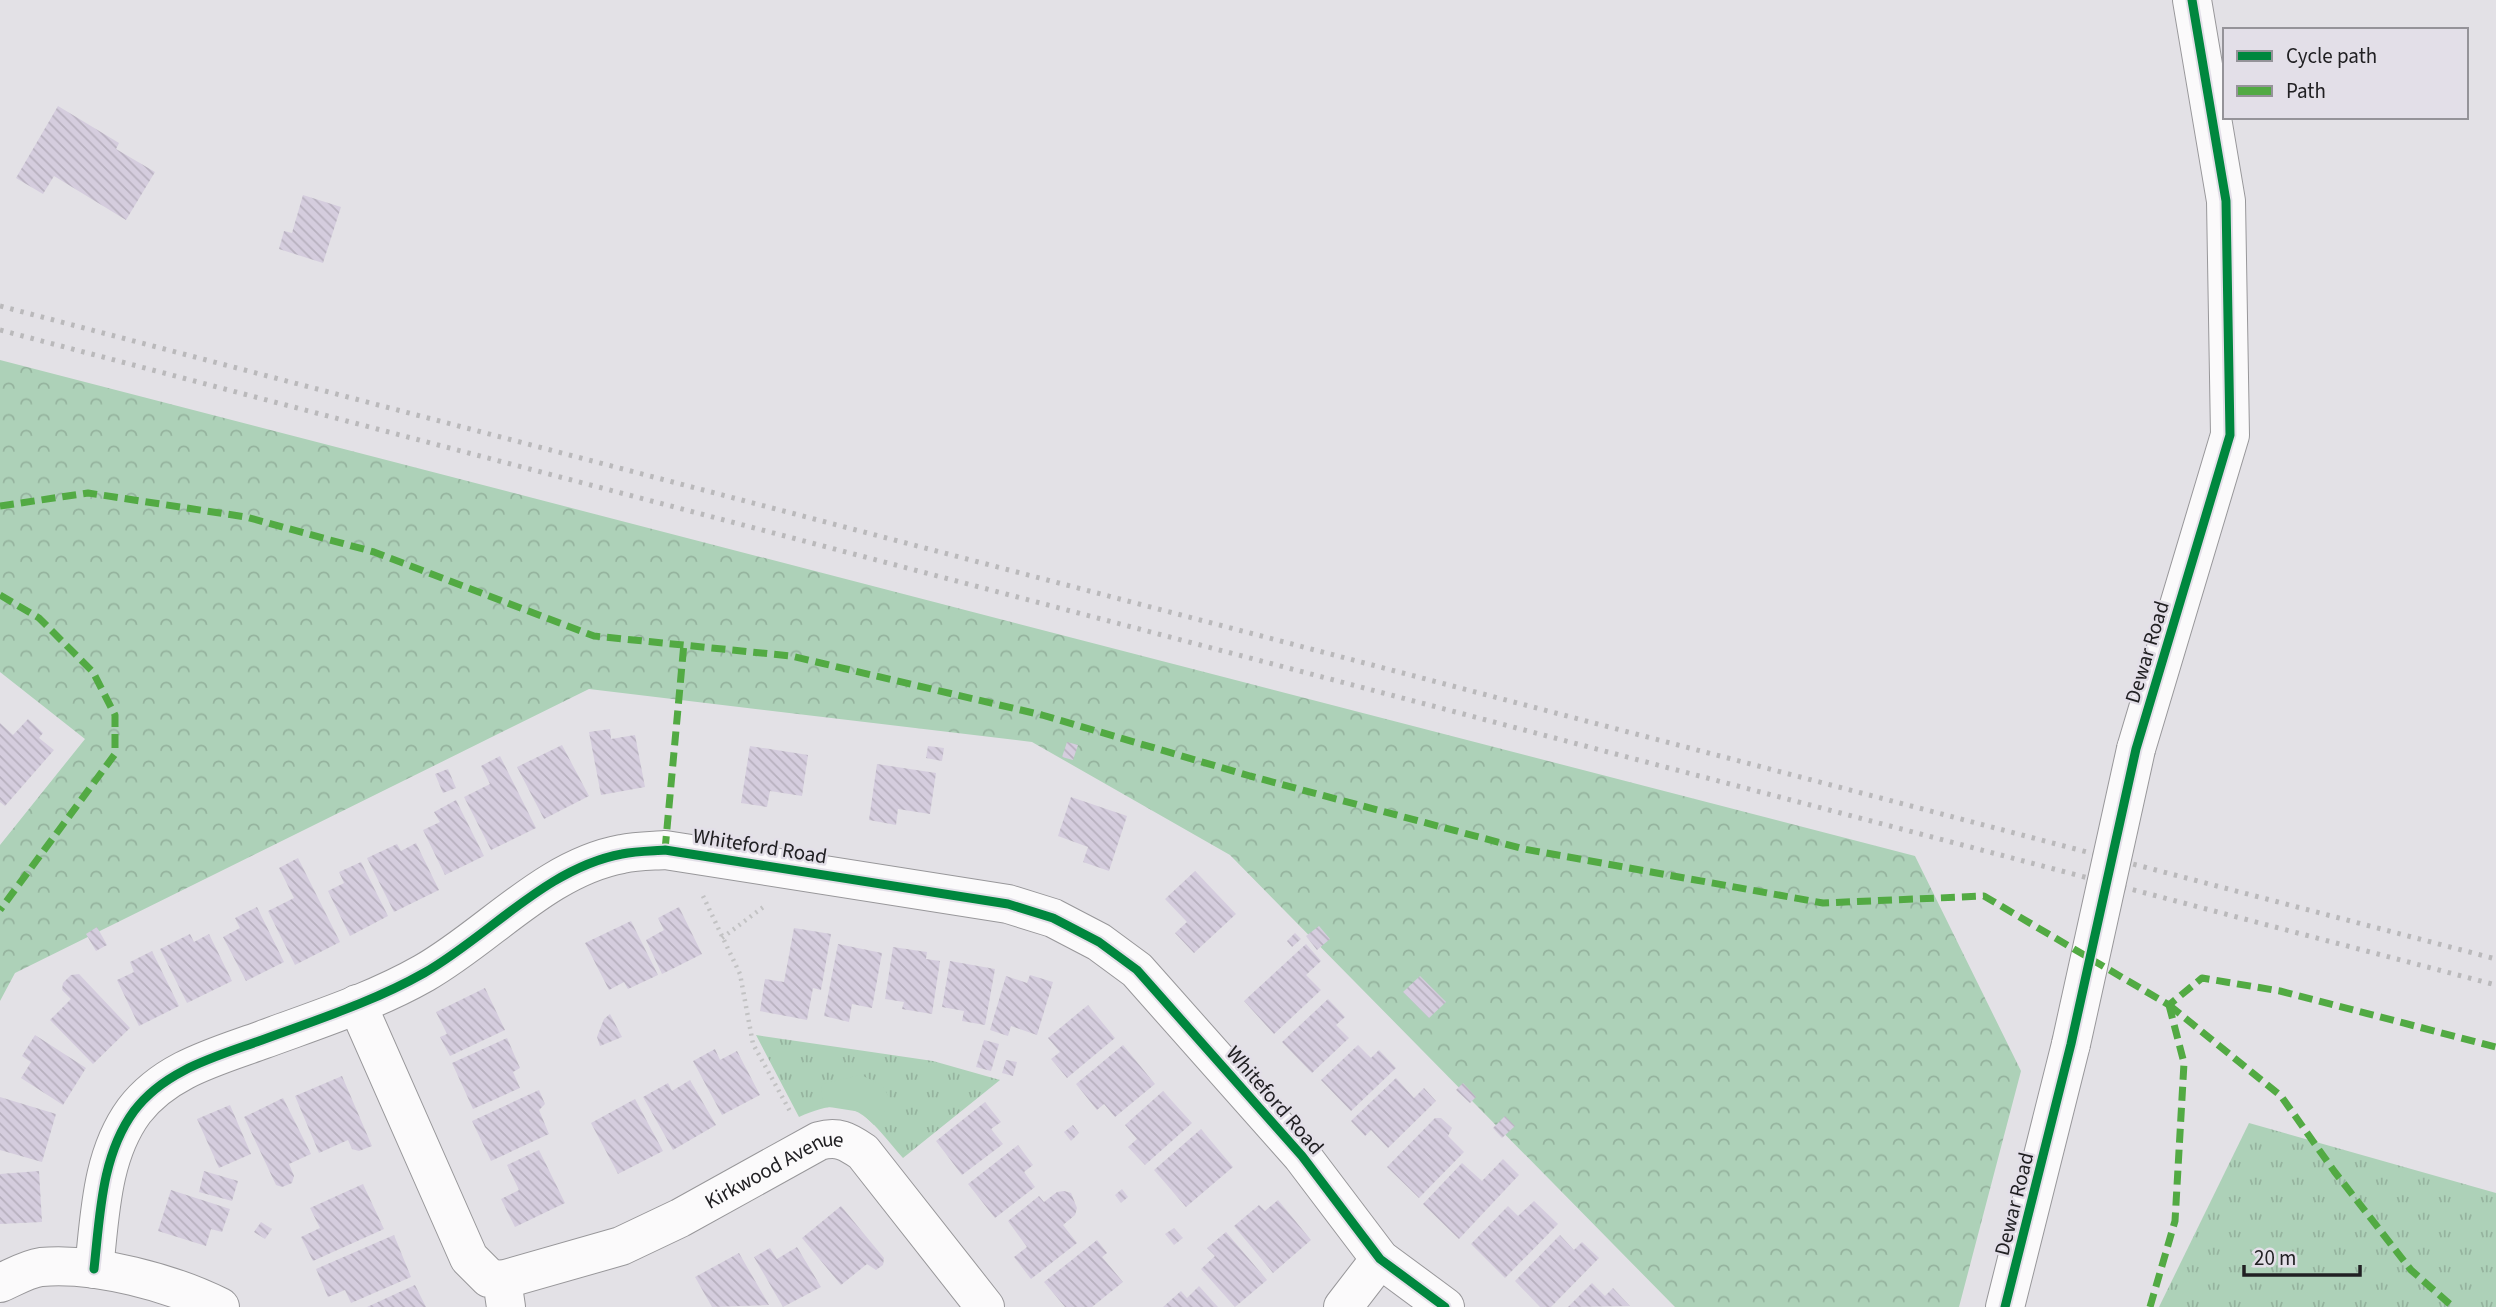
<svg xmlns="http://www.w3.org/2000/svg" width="2496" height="1307" font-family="'Source Sans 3',sans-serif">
<defs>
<pattern id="grass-tufts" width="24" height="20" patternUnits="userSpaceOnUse" patternTransform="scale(1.75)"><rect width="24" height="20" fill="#add1b8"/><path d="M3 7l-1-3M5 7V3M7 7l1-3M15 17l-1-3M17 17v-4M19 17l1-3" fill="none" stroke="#95b39e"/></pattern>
<pattern id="forest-crowns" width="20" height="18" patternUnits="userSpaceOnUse" patternTransform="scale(1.75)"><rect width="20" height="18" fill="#add1b8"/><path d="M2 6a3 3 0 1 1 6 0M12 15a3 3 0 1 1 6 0" fill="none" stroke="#95b39e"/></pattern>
<pattern id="building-back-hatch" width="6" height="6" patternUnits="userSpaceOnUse" patternTransform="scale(1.75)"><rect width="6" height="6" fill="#d5cdde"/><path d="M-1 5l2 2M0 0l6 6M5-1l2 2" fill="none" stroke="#b7b0be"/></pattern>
</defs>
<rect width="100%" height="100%" fill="#e3e1e6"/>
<g fill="url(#grass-tufts)">
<path d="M756,1035l177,26 67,19 -97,78c-35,-40 -48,-67 -104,-41z"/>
<polygon points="2249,1123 2496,1193 2496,1307 2159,1307"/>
</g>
<polygon fill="url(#forest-crowns)" points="0,360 1915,856 2021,1071 1959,1307 1675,1307 1230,855 1032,742 589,689 15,973 0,1001 0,845 85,739 0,672"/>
<polygon fill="#add1b8" points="861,1075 882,1085 892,1102 874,1125 861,1112 823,1106 821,1084"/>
<g fill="url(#building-back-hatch)">
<polygon points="58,106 119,143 116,149 155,172 126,220 54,176 43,194 16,178"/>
<polygon points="303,195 341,207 323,263 279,249 284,231 292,233"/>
<polygon points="28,719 43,733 39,738 54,750 5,806 0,802 0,723 13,735"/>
<polygon points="610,729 611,739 635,735 645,787 601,795 589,732"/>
<polygon points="1067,742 1078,745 1073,760 1062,757"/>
<polygon points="562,745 589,796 544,819 517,767"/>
<polygon points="750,746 808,755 802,796 770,791 767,807 741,803"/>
<polygon points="928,746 944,748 942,761 926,758"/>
<polygon points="500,756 536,828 491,850 464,797 490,784 481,766"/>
<polygon points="877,764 936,773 930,814 898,809 896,825 869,820"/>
<polygon points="448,769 456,788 443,793 435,774"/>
<polygon points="1071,797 1127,816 1109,871 1083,862 1088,847 1058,836"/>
<polygon points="456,800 484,856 445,875 423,830 440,822 434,812"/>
<polygon points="416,843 439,890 394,912 367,858 397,844 401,851"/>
<polygon points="298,858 340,942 295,965 268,911 294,898 279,868"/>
<polygon points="361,862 388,916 350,936 328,891 344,883 339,872"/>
<polygon points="1195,871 1236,914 1194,953 1175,933 1187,922 1165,899"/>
<polygon points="257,907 284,962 246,981 223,937 240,928 235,918"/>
<polygon points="679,907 702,954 662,974 646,940 664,930 658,918"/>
<polygon points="631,921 658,975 628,989 624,982 609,990 585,943"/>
<polygon points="1319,926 1330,939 1317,950 1306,936"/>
<polygon points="97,927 107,945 96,951 86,934"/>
<polygon points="794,928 831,934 821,990 813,988 807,1020 760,1011 765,979 784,982"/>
<polygon points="1295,933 1301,939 1292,947 1287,941"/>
<polygon points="190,934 194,942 209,934 232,981 187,1003 160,949"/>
<polygon points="838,944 882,953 872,1008 852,1004 849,1022 824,1016"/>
<polygon points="1306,944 1321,961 1306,975 1321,990 1274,1034 1244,1001"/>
<polygon points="893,947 927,952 926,959 940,961 932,1014 902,1009 904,1002 885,999"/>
<polygon points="152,951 179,1006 139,1026 117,980 134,972 130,962"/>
<polygon points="950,961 995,969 985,1025 962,1021 964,1011 942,1007"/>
<polygon points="79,974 130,1028 93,1064 50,1020 71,999 62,990 63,983 71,975"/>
<polygon points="1030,975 1053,982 1037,1035 1011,1026 1008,1036 990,1030 1006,976 1027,983"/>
<polygon points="1420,976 1446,1002 1429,1018 1403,992"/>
<polygon points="485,988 505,1030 450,1056 440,1037 447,1034 436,1012"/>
<polygon points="1328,999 1345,1017 1336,1025 1349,1038 1312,1073 1282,1042"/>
<polygon points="1088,1005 1115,1038 1067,1078 1051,1059 1060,1052 1048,1038"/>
<polygon points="610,1014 622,1037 600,1046 597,1037 604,1019"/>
<polygon points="35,1035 86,1068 63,1105 21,1078 31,1062 22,1056"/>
<polygon points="507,1038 520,1068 513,1072 520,1088 473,1109 452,1063"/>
<polygon points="984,1040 999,1044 991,1071 976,1067"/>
<polygon points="1123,1045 1155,1084 1115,1117 1104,1104 1097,1110 1076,1084"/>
<polygon points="1358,1045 1371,1058 1379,1050 1396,1068 1351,1111 1321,1080"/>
<polygon points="715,1049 720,1060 737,1051 760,1095 722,1115 693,1061"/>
<polygon points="1006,1060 1017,1062 1013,1076 1002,1073"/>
<polygon points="342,1076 372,1146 359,1151 352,1149 348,1140 319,1153 295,1096"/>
<polygon points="1396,1078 1414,1098 1424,1088 1436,1101 1388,1148 1371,1130 1365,1136 1351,1121"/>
<polygon points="690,1080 716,1125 673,1150 643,1097 668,1083 672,1091"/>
<polygon points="1463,1083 1476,1097 1470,1103 1456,1090"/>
<polygon points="539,1090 545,1104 539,1110 549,1134 491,1161 472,1121"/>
<polygon points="1163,1091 1192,1123 1145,1165 1128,1147 1137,1139 1125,1125"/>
<polygon points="0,1097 56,1114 42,1162 0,1150"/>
<polygon points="283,1098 311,1154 289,1164 294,1176 292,1183 282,1187 276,1185 244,1117"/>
<polygon points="635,1099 663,1151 618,1174 591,1123"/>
<polygon points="985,1102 1001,1122 991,1129 1003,1144 962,1175 936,1141"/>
<polygon points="230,1105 251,1154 219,1168 197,1119"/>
<polygon points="1505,1116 1515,1126 1502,1138 1493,1128"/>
<polygon points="1435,1118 1441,1118 1452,1128 1448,1136 1464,1152 1419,1198 1387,1167"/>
<polygon points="1073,1125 1079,1133 1071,1141 1064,1132"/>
<polygon points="1201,1129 1233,1167 1186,1207 1154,1170"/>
<polygon points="1018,1145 1033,1165 1024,1172 1035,1187 995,1218 968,1184"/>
<polygon points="539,1150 565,1203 515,1227 501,1199 519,1190 507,1165"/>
<polygon points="1503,1159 1519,1175 1459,1239 1423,1204 1462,1163 1482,1181"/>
<polygon points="39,1171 42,1222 0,1224 0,1174"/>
<polygon points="204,1171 238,1181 232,1201 199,1192"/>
<polygon points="363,1184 384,1229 313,1261 301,1237 320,1228 310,1208"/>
<polygon points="1122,1189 1128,1197 1121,1203 1115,1195"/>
<polygon points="171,1190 230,1209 222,1232 211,1229 206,1246 158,1231"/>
<polygon points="1064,1191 1071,1193 1077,1208 1075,1215 1063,1225 1077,1243 1031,1279 1014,1257 1027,1247 1008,1221 1039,1196 1044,1202 1057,1192"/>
<polygon points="1278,1200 1311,1240 1273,1273 1234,1226 1259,1205 1265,1211"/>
<polygon points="1534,1201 1558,1224 1505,1278 1471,1244 1508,1206 1518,1216"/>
<polygon points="841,1206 884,1258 883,1265 876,1270 867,1264 841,1285 802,1238"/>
<polygon points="261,1222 272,1229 265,1239 254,1232"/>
<polygon points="1174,1228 1183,1238 1174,1245 1165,1234"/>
<polygon points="1226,1232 1267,1280 1235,1307 1201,1269 1215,1256 1207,1248"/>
<polygon points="394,1235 411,1277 351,1303 345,1290 328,1297 316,1269"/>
<polygon points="1560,1235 1574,1250 1582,1242 1599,1258 1551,1307 1540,1307 1515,1281"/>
<polygon points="1097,1240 1107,1253 1102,1257 1123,1282 1092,1307 1065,1307 1044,1282"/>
<polygon points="797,1247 821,1287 783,1307 754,1257 770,1248 777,1259"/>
<polygon points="739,1253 769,1305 712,1307 695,1277"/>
<polygon points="1592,1283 1605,1296 1613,1288 1630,1306 1568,1307"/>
<polygon points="415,1285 426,1307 367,1307"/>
<polygon points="1199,1286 1218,1307 1163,1307 1181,1291 1187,1298"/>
</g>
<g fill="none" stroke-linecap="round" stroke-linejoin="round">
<defs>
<g id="street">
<polyline points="357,1004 469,1258 489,1278 502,1280 506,1307"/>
<path d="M94,1269c6,-53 7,-113 40,-158 31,-41 81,-54 128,-71 54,-20 111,-38 162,-67 65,-37 122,-105 198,-119 14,-3 29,-3 43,-4l343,54 45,14 46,24 38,28 165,186 78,103 65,48"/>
<path id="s1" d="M502,1280l119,-34 59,-28 139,-77c19,-5 28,0 44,11l122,155"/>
<polyline points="1343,1307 1380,1259"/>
</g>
<g id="secondary">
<polyline points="2136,749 2230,435 2226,201 2192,0"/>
<path d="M0,1283c12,-5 27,-14 41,-16 54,-5 131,16 179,40"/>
<polyline points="2005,1307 2071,1044"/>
</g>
</defs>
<use href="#street" stroke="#98979a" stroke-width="40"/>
<use href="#secondary" stroke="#98979a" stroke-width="40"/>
<g stroke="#c2c2c3" stroke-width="4.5" stroke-dasharray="2 5" stroke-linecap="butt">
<polyline points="703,896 740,974 753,1044 791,1113"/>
<polyline points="722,938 766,905"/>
</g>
<use href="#street" stroke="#fbfafb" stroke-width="38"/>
<use href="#secondary" stroke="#fbfafb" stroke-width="38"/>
<g stroke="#bab9bb" stroke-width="5" stroke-dasharray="3.5 7" stroke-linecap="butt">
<polyline points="0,306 2496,959"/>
<polyline points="0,330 2496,985"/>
</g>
<defs>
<polyline id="secondary-bridge" points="2071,1044 2136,749"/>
</defs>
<use href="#secondary-bridge" stroke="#98979a" stroke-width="40" stroke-linecap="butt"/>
<use href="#secondary-bridge" stroke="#fbfafb" stroke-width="38"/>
<g stroke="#52aa43" stroke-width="7" stroke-dasharray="14 7" stroke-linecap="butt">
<polyline points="0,506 88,493 246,517 374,552 594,636 791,656 1042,715 1250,776 1524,849 1823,903 1984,896 2169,1005 2202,978 2280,991 2496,1047"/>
<polyline points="0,595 39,618 93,672 115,715 115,754 0,910"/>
<polyline points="665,850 684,643"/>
<polyline points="2169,1005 2281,1096 2334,1171 2411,1270 2453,1307"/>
<polyline points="2150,1307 2175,1221 2184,1063 2169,1005"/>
</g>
<defs>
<g id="cycleway">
<path d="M94,1269c6,-53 7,-113 40,-158 31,-41 81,-54 128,-71 54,-20 111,-38 162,-67 65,-37 122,-105 198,-119 14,-3 29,-3 43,-4l343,54 45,14 46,24 38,28 165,186 78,103 65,48"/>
<polyline points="2005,1307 2071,1044 2136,749 2230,435 2226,201 2192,0"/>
</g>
</defs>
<use href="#cycleway" stroke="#e3dfe8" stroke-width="13"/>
<use href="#cycleway" stroke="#00873e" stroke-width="9"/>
</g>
<g text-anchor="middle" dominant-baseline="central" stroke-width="5" stroke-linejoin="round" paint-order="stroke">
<g font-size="21" fill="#212023" stroke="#e3dfe8">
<text transform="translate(2147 652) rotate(-73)">Dewar Road</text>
<text transform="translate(760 846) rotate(9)">Whiteford Road</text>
<text transform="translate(1275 1100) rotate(49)">Whiteford Road</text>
<text stroke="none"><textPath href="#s1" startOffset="296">Kirkwood Avenue</textPath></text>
<text transform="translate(2014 1204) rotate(-76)">Dewar Road</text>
</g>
</g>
<rect x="2223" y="28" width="245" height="91" fill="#e3dfe8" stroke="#959399" stroke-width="2"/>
<rect x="2237" y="51" width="35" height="10" fill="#00873e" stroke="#959399" stroke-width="2"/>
<text x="2286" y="63" font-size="21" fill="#212023">Cycle path</text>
<rect x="2237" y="86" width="35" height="10" fill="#52aa43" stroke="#959399" stroke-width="2"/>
<text x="2286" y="98" font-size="21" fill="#212023">Path</text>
<path d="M2244 1265v10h116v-10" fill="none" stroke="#212023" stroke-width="3.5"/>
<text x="2254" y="1265" font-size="21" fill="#212023" stroke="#e3dfe8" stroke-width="5" paint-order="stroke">20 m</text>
</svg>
